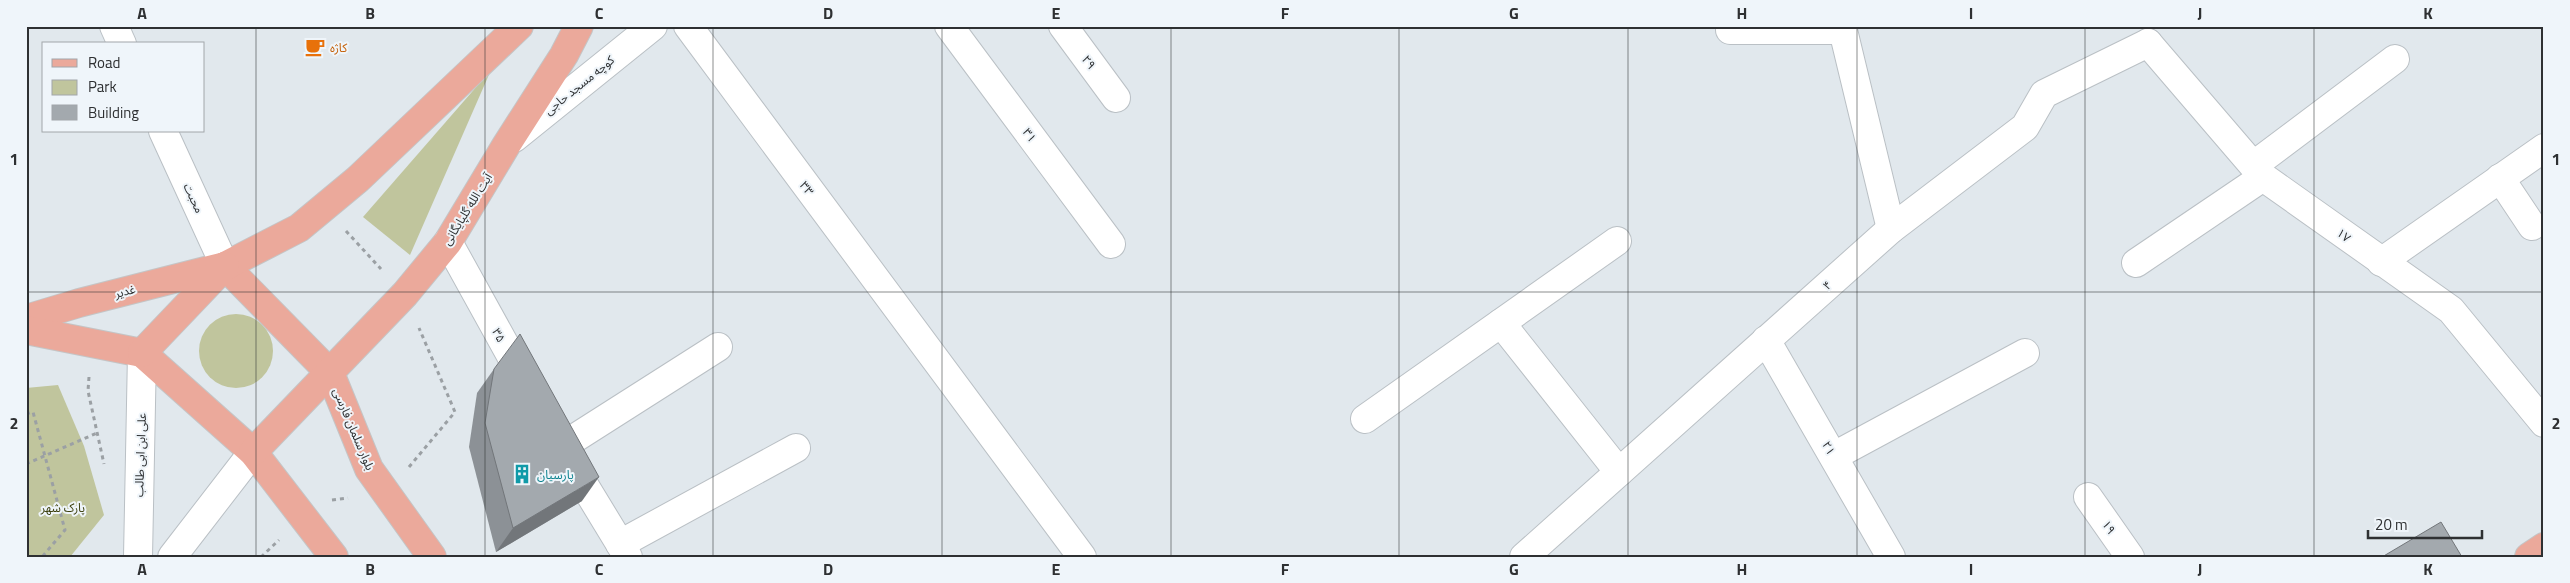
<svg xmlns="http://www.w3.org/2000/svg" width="2570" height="583" font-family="'Titillium Web','Noto Sans Arabic',sans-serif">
<rect width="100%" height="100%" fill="#e1e8ed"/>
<g fill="#c0c59d">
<polygon points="491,70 410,255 363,217"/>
<circle cx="236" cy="351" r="37"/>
<polygon points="58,385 84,446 104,515 70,557 26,557 26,388"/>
</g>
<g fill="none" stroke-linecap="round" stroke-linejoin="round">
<defs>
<g id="minor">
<polyline points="114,26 122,44"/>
<polyline points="688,26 1082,557"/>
<polyline points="949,26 1111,244"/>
<polyline points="1063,26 1116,98"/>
<polyline points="1842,26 1891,229"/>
<polyline points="1730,30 1842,30"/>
<polyline points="2148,43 2263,177 2451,310 2544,423"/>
<polyline points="163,131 225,266"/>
<polyline points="514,138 653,26"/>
<polyline points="2254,165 2395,59"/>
<polyline points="2500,178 2532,226"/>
<polyline points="448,242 526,383"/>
<polyline points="2381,262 2544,148"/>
<polyline points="2136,263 2263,177"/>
<polyline points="1501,323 1619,472"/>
<polyline points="1766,340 1891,557"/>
<polyline points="1365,419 1617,241"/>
<polyline points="561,447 718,347"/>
<polyline points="1834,456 2025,353"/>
<polyline points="569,460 628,557"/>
<polyline points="2088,497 2130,557"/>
<polyline points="620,544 796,448"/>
<polyline points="138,557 142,353"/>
<polyline points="172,557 253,452"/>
<polyline points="1524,557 1891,229 2025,127 2044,94 2148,43"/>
</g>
<g id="major">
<polyline points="225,266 330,373 369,469 432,557"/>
<polyline points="26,319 79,303 225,266 299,228 358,179 519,26"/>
<polyline points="26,330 142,353"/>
<polyline points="142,353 253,452 334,557"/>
<polyline points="142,353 225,266"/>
<polyline points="253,452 405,294 448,242 507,144 564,55 579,26"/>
<polyline points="2529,557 2544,547"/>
</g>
</defs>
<use href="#minor" stroke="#bac0c5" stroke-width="30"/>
<use href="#major" stroke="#c4c5c6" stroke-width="30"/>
<g stroke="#9ba0a4" stroke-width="3" stroke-dasharray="4 4" stroke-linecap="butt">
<polyline points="346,231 381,269"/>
<polyline points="89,377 88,391 104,464"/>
<polyline points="26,414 33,412 65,530 42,557"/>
<polyline points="26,464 97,433"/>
<polyline points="409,467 455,412 419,328"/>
<polyline points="332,500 348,498"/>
<polyline points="261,557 279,540"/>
</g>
<use href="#minor" stroke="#fff" stroke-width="28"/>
<use href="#major" stroke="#eba99b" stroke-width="28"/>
</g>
<polygon fill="#8c9196" points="494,369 582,501 496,552 469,447 477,393"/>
<polygon fill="#72767a" points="599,477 582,501 496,552 513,528"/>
<g fill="#a3a9ae" stroke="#72767a">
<polygon points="520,334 599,477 513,528 485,423 494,369"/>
<polygon points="2441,522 2462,557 2382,557"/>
</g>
<path fill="none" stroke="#2e3032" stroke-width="1" stroke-opacity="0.55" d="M256,26v531M485,26v531M713,26v531M942,26v531M1171,26v531M1399,26v531M1628,26v531M1857,26v531M2085,26v531M2314,26v531M26,292h2518"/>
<defs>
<symbol id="cafe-bare" viewBox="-9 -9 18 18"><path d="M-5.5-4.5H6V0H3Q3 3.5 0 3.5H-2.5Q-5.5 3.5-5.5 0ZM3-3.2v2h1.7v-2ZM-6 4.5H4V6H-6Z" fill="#e8710a" stroke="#eff5fa" stroke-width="2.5" paint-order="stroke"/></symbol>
<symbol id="building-bare" viewBox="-9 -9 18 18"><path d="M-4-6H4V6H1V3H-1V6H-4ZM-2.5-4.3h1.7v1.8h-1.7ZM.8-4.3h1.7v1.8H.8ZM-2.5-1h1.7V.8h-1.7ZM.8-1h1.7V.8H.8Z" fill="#0f9aa8" stroke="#eff5fa" stroke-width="2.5" paint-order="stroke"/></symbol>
</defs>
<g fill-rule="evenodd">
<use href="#cafe-bare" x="301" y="33" width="28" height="28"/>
<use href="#building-bare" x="508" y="460" width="28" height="28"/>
</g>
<g text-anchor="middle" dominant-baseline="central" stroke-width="4" stroke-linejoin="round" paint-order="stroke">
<g font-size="12" fill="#c56008" stroke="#eff5fa" text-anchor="start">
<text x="330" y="47">کاژه</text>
</g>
<g font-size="12" fill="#2e3032" stroke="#eff5fa">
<text transform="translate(1089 62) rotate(53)">۲۹</text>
<text transform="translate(579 85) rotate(-39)">کوچه مسجد حاجی</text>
<text transform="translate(1030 135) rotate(54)">۳۱</text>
<text transform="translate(807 188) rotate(53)">۳۳</text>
<text transform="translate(194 198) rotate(65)">محبت</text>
<text transform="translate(467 209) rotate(-58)">آیت الله گلپایگانی</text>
<text transform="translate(2344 235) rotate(36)">۱۷</text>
<text transform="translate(1827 285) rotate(-42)">۴</text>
<text transform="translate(125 291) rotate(-14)">غدیر</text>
<text transform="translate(499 335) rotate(61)">۳۵</text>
<text transform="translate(354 429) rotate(67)">بلوار سلمان فارسی</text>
<text transform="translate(1829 448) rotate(60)">۲۱</text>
<text transform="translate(140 455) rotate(-88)">علی ابن ابی طالب</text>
<text transform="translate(2109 527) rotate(55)">۱۹</text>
</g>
<g font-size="12" fill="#0d838f" stroke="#eff5fa" text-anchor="start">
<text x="537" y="474">پارسیان</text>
</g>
<g font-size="12" fill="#3c400e" stroke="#eff5fa">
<text x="63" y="507">پارک شهر</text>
</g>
</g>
<rect width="2570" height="583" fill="none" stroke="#eff5fa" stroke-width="55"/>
<rect x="42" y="42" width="162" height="90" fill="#eff5fa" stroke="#a2a6aa"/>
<rect x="52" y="59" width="25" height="8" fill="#eba99b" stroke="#a2a6aa"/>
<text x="88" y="68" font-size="15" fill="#2e3032">Road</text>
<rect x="52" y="80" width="25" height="15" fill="#c0c59d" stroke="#a2a6aa"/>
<text x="88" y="92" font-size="15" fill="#2e3032">Park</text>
<rect x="52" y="105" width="25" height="15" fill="#a3a9ae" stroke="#a2a6aa"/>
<text x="88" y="118" font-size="15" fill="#2e3032">Building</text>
<path d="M2368 530v8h114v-8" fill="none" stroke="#2e3032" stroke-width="2.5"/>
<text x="2375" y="530" font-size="15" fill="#2e3032" stroke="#eff5fa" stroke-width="4" paint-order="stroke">20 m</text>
<rect x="28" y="28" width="2514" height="528" fill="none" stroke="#2e3032" stroke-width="2"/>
<g font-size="16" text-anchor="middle" font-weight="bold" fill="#2e3032">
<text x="142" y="19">A</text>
<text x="370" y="19">B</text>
<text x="599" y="19">C</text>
<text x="828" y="19">D</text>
<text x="1056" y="19">E</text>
<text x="1285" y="19">F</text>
<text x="1514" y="19">G</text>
<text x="1742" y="19">H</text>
<text x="1971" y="19">I</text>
<text x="2200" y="19">J</text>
<text x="2428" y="19">K</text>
<text x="14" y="165">1</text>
<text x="2556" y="165">1</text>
<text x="14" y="429">2</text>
<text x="2556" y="429">2</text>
<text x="142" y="575">A</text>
<text x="370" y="575">B</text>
<text x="599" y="575">C</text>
<text x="828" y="575">D</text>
<text x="1056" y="575">E</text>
<text x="1285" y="575">F</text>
<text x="1514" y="575">G</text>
<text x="1742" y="575">H</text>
<text x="1971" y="575">I</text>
<text x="2200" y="575">J</text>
<text x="2428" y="575">K</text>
</g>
</svg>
